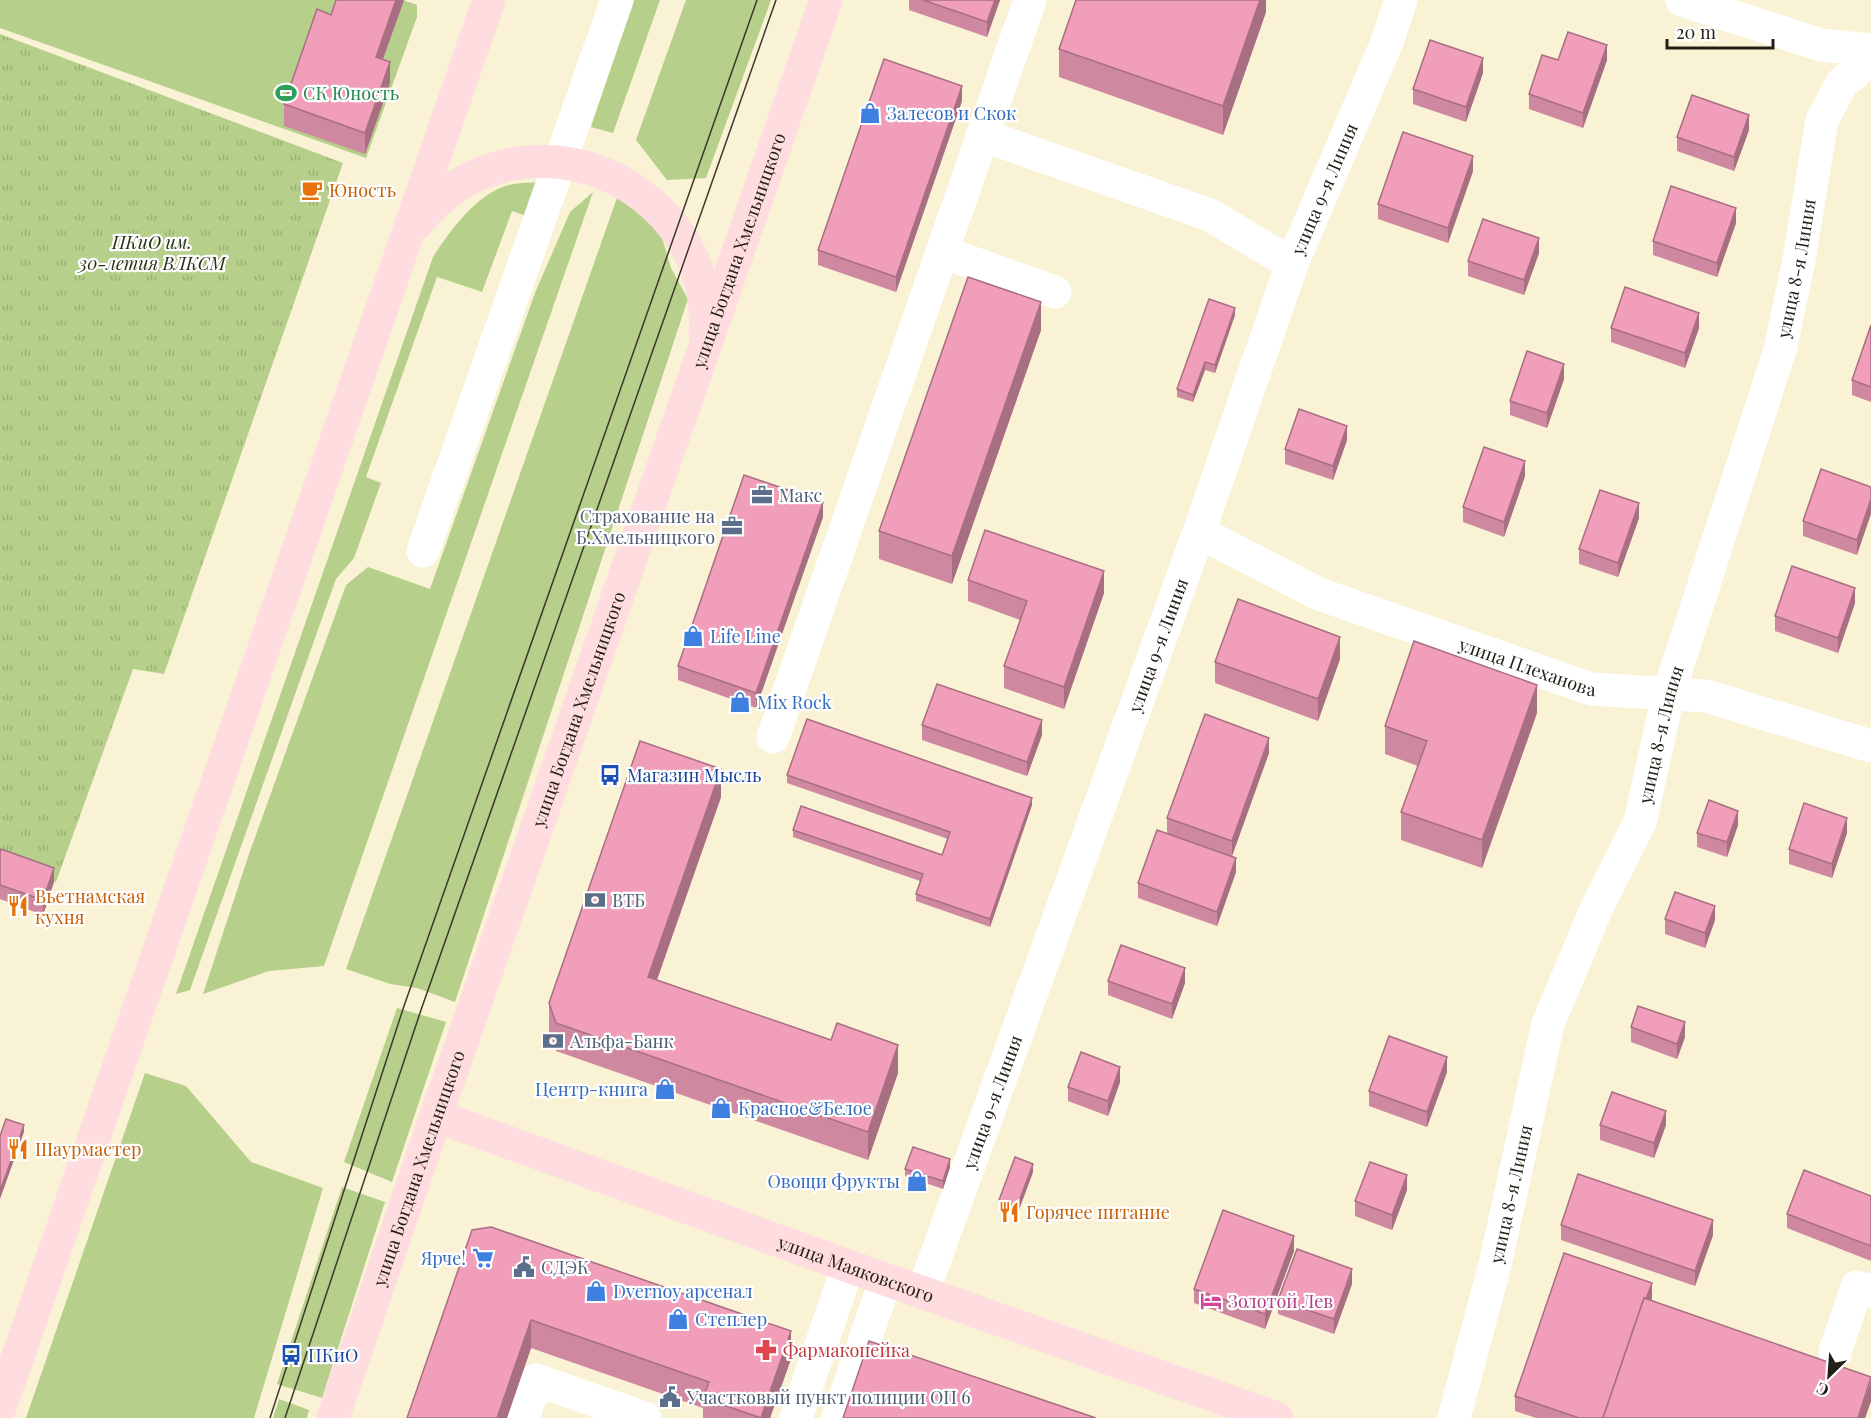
<svg xmlns="http://www.w3.org/2000/svg" width="1871" height="1418" font-family="'Playfair Display',serif">
<defs>
<pattern id="park-tufts" width="24" height="20" patternUnits="userSpaceOnUse" patternTransform="scale(1.5)"><rect width="24" height="20" fill="#b6cf8a"/><path d="M3 7l-1-3M5 7V3M7 7l1-3M15 17l-1-3M17 17v-4M19 17l1-3" fill="none" stroke="#9cb176"/></pattern>
</defs>
<rect width="100%" height="100%" fill="#faf2d5"/>
<g fill="#b6cf8a">
<polygon points="0,0 403,0 417,5 417,17 366,158 0,28"/>
<polygon points="634,0 660,0 613,133 591,127"/>
<polygon points="686,0 771,0 706,178 667,180 636,140"/>
<path d="M546,182l-14,36 -20,-7 -30,81 -45,-15 -71,200 15,6 -27,75 -18,21 -146,411 -14,4 257,-737c17,-26 44,-64 76,-72 12,-3 25,-2 37,-3z"/>
<polygon points="593,192 324,966 269,971 203,994 249,854 346,585 368,567 430,589 535,293 570,212"/>
<polygon points="618,195 661,234 671,268 688,299 455,1002 417,988 390,984 346,969"/>
<polygon points="397,1008 446,1022 392,1182 344,1162"/>
<polygon points="145,1073 186,1086 251,1162 323,1188 254,1418 26,1418"/>
<polygon points="342,1187 385,1202 322,1398 277,1384"/>
<polygon points="279,1399 309,1410 307,1418 273,1418"/>
</g>
<polygon fill="url(#park-tufts)" points="0,34 343,163 164,674 133,669 56,882 0,862"/>
<g fill="none" stroke-linecap="round" stroke-linejoin="round">
<g stroke="#fff" stroke-width="33">
<polyline points="1682,0 1821,45 1871,50"/>
<polyline points="982,135 1210,215 1292,264"/>
<polyline points="942,252 1055,292"/>
<path id="s1" d="M1199,532l120,62 272,95 115,7 165,50"/>
<polyline points="423,551 617,0"/>
<polyline points="773,737 1030,0"/>
<path id="s2" d="M923,1292l276,-760 93,-268 95,-222 14,-42"/>
<polyline points="1835,1351 1857,1287 1871,1291"/>
<polyline points="523,1418 536,1380 645,1418"/>
<polyline points="796,1418 848,1266"/>
<polyline points="838,1418 886,1279"/>
<path id="s3" d="M1454,1418l41,-153 53,-241 50,-119 42,-83 29,-130 111,-342 19,-90 23,-140 20,-37 29,-24"/>
</g>
<g stroke="#fedce0" stroke-width="33">
<path d="M415,225c17,-19 36,-38 60,-49 109,-50 239,35 230,157"/>
<path id="s4" d="M436,1116l412,150 429,152"/>
<polyline points="0,1408 489,0"/>
<path id="s5" d="M333,1418l103,-302 390,-1116"/>
</g>
<g stroke="#3c382c" stroke-width="1.5">
<polyline points="270,1418 404,1006 757,0"/>
<polyline points="285,1418 421,1010 776,0"/>
</g>
</g>
<g fill="#ce889f">
<polygon points="336,0 404,0 383,59 390,83 365,154 284,126 284,104 331,15"/>
<polygon points="909,0 1000,0 987,37 909,10"/>
<polygon points="1266,0 1266,12 1223,135 1059,77 1059,49"/>
<polygon points="1558,60 1607,60 1583,128 1529,109 1529,94"/>
<polygon points="1483,73 1466,122 1413,104 1413,89"/>
<polygon points="962,101 896,292 818,265 818,250"/>
<polygon points="1749,130 1734,171 1677,151 1677,137"/>
<polygon points="1473,171 1448,243 1378,219 1378,204"/>
<polygon points="1736,223 1717,277 1653,255 1653,241"/>
<polygon points="1539,253 1524,295 1468,276 1468,261"/>
<polygon points="1235,315 1215,373 1205,370 1193,402 1177,397 1177,389"/>
<polygon points="1871,325 1871,402 1852,395 1852,380"/>
<polygon points="1611,328 1699,328 1685,368 1611,342"/>
<polygon points="1041,330 952,584 879,559 879,531"/>
<polygon points="1564,379 1547,428 1510,415 1510,401"/>
<polygon points="1347,440 1333,480 1285,464 1285,449"/>
<polygon points="1525,476 1504,537 1463,522 1463,507"/>
<polygon points="1871,487 1857,555 1803,536 1803,521"/>
<polygon points="823,517 756,708 678,680 678,666"/>
<polygon points="1639,518 1618,577 1579,564 1579,549"/>
<polygon points="968,580 1104,593 1064,709 1004,688 1004,666 1020,620 968,601"/>
<polygon points="1855,603 1838,653 1775,631 1775,616"/>
<polygon points="1340,659 1318,721 1215,683 1215,662"/>
<polygon points="1537,713 1482,868 1401,840 1401,812 1418,766 1385,754 1385,726"/>
<polygon points="922,725 1042,735 1027,776 922,740"/>
<polygon points="1269,753 1232,856 1236,872 1217,926 1138,898 1138,883 1167,833 1167,818"/>
<polygon points="787,775 1032,805 990,927 916,901 916,894 920,881 793,837 793,830 942,855 948,839 787,783"/>
<polygon points="721,797 657,980 898,1073 868,1160 556,1051 549,1031 549,1003"/>
<polygon points="1738,825 1727,857 1697,847 1697,833"/>
<polygon points="1847,833 1832,878 1789,864 1789,849"/>
<polygon points="0,853 54,882 43,915 0,899"/>
<polygon points="1665,919 1715,920 1705,948 1665,934"/>
<polygon points="1108,981 1185,983 1172,1019 1108,995"/>
<polygon points="1631,1027 1685,1037 1677,1059 1631,1042"/>
<polygon points="1447,1072 1427,1127 1369,1106 1369,1091"/>
<polygon points="1120,1082 1108,1116 1068,1101 1068,1087"/>
<polygon points="1600,1125 1666,1125 1654,1158 1600,1140"/>
<polygon points="950,1167 943,1189 905,1176 905,1169"/>
<polygon points="1033,1172 1017,1215 999,1207 999,1200"/>
<polygon points="1407,1190 1392,1230 1355,1216 1355,1201"/>
<polygon points="1871,1196 1871,1261 1787,1228 1787,1214"/>
<polygon points="1561,1225 1713,1235 1695,1286 1561,1240"/>
<polygon points="472,1230 791,1359 770,1418 703,1418 703,1408 531,1348 507,1418 407,1418"/>
<polygon points="1294,1251 1265,1329 1194,1303 1194,1289"/>
<polygon points="1352,1284 1334,1334 1278,1314 1278,1300"/>
<polygon points="1652,1298 1651,1301 1871,1401 1865,1418 1536,1418 1515,1411 1515,1396"/>
</g>
<g fill="#a86f82">
<polygon points="396,0 404,0 376,78 376,57"/>
<polygon points="995,0 1000,0 987,37 987,22"/>
<polygon points="1260,0 1266,0 1266,12 1223,135 1223,106"/>
<polygon points="1607,45 1607,60 1583,128 1583,113"/>
<polygon points="1483,58 1483,73 1466,122 1466,107"/>
<polygon points="390,62 390,83 365,154 365,133"/>
<polygon points="962,86 962,101 896,292 896,277"/>
<polygon points="1749,115 1749,130 1734,171 1734,157"/>
<polygon points="1473,156 1473,171 1448,243 1448,228"/>
<polygon points="1736,208 1736,223 1717,277 1717,263"/>
<polygon points="1539,238 1539,253 1524,295 1524,280"/>
<polygon points="1041,302 1041,330 952,584 952,556"/>
<polygon points="1235,308 1235,315 1215,373 1215,365"/>
<polygon points="1699,313 1699,328 1685,368 1685,353"/>
<polygon points="1205,362 1205,370 1193,402 1193,395"/>
<polygon points="1564,364 1564,379 1547,428 1547,413"/>
<polygon points="1347,426 1347,440 1333,480 1333,466"/>
<polygon points="1525,461 1525,476 1504,537 1504,522"/>
<polygon points="1871,499 1871,514 1857,555 1857,540"/>
<polygon points="823,502 823,517 756,708 756,693"/>
<polygon points="1639,503 1639,518 1618,577 1618,563"/>
<polygon points="1104,571 1104,593 1064,709 1064,687"/>
<polygon points="1855,588 1855,603 1838,653 1838,638"/>
<polygon points="1340,637 1340,659 1318,721 1318,699"/>
<polygon points="1537,685 1537,713 1482,868 1482,840"/>
<polygon points="1042,720 1042,735 1027,776 1027,762"/>
<polygon points="1269,738 1269,753 1232,856 1232,841"/>
<polygon points="721,769 721,797 648,1005 648,977"/>
<polygon points="1032,798 1032,805 990,927 990,919"/>
<polygon points="1738,811 1738,825 1727,857 1727,842"/>
<polygon points="1847,818 1847,833 1832,878 1832,864"/>
<polygon points="1236,858 1236,872 1217,926 1217,912"/>
<polygon points="54,868 54,882 43,915 43,900"/>
<polygon points="1715,906 1715,920 1705,948 1705,933"/>
<polygon points="1185,968 1185,983 1172,1019 1172,1004"/>
<polygon points="1685,1022 1685,1037 1677,1059 1677,1044"/>
<polygon points="898,1045 898,1073 868,1160 868,1132"/>
<polygon points="1447,1057 1447,1072 1427,1127 1427,1112"/>
<polygon points="1120,1067 1120,1082 1108,1116 1108,1101"/>
<polygon points="1666,1111 1666,1125 1654,1158 1654,1143"/>
<polygon points="24,1125 24,1132 0,1199 0,1191"/>
<polygon points="950,1159 950,1167 943,1189 943,1181"/>
<polygon points="1033,1164 1033,1172 1017,1215 1017,1207"/>
<polygon points="1407,1175 1407,1190 1392,1230 1392,1215"/>
<polygon points="1713,1220 1713,1235 1695,1286 1695,1271"/>
<polygon points="1294,1236 1294,1251 1265,1329 1265,1314"/>
<polygon points="1352,1269 1352,1284 1334,1334 1334,1319"/>
<polygon points="1652,1283 1652,1298 1610,1418 1605,1418"/>
<polygon points="531,1320 531,1348 507,1418 497,1418"/>
<polygon points="791,1331 791,1359 770,1418 761,1418"/>
<polygon points="1871,1380 1871,1401 1865,1418 1858,1418"/>
</g>
<g fill="#f09eb9" stroke="#a86f82" stroke-width="1.5">
<polygon points="336,0 396,0 376,57 390,62 365,133 284,104 317,9 331,15"/>
<polygon points="923,0 995,0 987,22"/>
<polygon points="1076,0 1260,0 1223,106 1059,49"/>
<polygon points="1568,32 1607,45 1583,113 1529,94 1542,55 1558,60"/>
<polygon points="1430,40 1483,58 1466,107 1413,89"/>
<polygon points="884,59 962,86 896,277 818,250"/>
<polygon points="1692,95 1749,115 1734,157 1677,137"/>
<polygon points="1403,132 1473,156 1448,228 1378,204"/>
<polygon points="1671,186 1736,208 1717,263 1653,241"/>
<polygon points="1483,219 1539,238 1524,280 1468,261"/>
<polygon points="968,277 1041,302 952,556 879,531"/>
<polygon points="1625,287 1699,313 1685,353 1611,328"/>
<polygon points="1209,299 1235,308 1215,365 1205,362 1193,395 1177,389"/>
<polygon points="1871,325 1871,387 1852,380"/>
<polygon points="1527,351 1564,364 1547,413 1510,401"/>
<polygon points="1299,409 1347,426 1333,466 1285,449"/>
<polygon points="1484,447 1525,461 1504,522 1463,507"/>
<polygon points="1821,469 1871,487 1871,499 1857,540 1803,521"/>
<polygon points="744,475 823,502 756,693 678,666"/>
<polygon points="1600,490 1639,503 1618,563 1579,549"/>
<polygon points="985,530 1104,571 1064,687 1004,666 1027,601 968,580"/>
<polygon points="1792,566 1855,588 1838,638 1775,616"/>
<polygon points="1238,599 1340,637 1318,699 1215,662"/>
<polygon points="1414,641 1537,685 1482,840 1401,812 1427,741 1385,726"/>
<polygon points="937,684 1042,720 1027,762 922,725"/>
<polygon points="1205,714 1269,738 1232,841 1167,818"/>
<polygon points="807,719 1032,798 990,919 916,894 923,874 793,830 801,806 942,855 950,832 787,775"/>
<polygon points="640,741 721,769 648,977 831,1040 837,1023 898,1045 868,1132 556,1023 549,1003"/>
<polygon points="1709,800 1738,811 1727,842 1697,833"/>
<polygon points="1804,803 1847,818 1832,864 1789,849"/>
<polygon points="1157,830 1236,858 1217,912 1138,883"/>
<polygon points="1,849 54,868 43,900 0,885 0,853"/>
<polygon points="1675,892 1715,906 1705,933 1665,919"/>
<polygon points="1121,945 1185,968 1172,1004 1108,981"/>
<polygon points="1638,1006 1685,1022 1677,1044 1631,1027"/>
<polygon points="1389,1036 1447,1057 1427,1112 1369,1091"/>
<polygon points="1081,1052 1120,1067 1108,1101 1068,1087"/>
<polygon points="1612,1092 1666,1111 1654,1143 1600,1125"/>
<polygon points="6,1119 24,1125 0,1191 0,1136"/>
<polygon points="913,1147 950,1159 943,1181 905,1169"/>
<polygon points="1015,1157 1033,1164 1017,1207 999,1200"/>
<polygon points="1370,1162 1407,1175 1392,1215 1355,1201"/>
<polygon points="1804,1170 1871,1196 1871,1246 1787,1214"/>
<polygon points="1578,1174 1713,1220 1695,1271 1561,1225"/>
<polygon points="1223,1210 1294,1236 1265,1314 1194,1289"/>
<polygon points="491,1227 791,1331 761,1418 703,1398 709,1382 531,1320 497,1418 407,1418 472,1230"/>
<polygon points="1297,1249 1352,1269 1334,1319 1278,1300"/>
<polygon points="1564,1253 1652,1283 1646,1299 1644,1298 1603,1418 1579,1418 1515,1396"/>
<polygon points="1644,1298 1871,1377 1858,1418 1603,1418"/>
<polygon points="869,1341 1096,1418 843,1418"/>
</g>
<defs>
<symbol id="stadium-bare" viewBox="-9 -9 18 18"><path d="M0-5a6.5 5 0 1 0 0 10a6.5 5 0 1 0 0-10ZM-3.5-1.8h7v3.6h-7Z" fill="#2e9e5b" stroke="#fff" stroke-width="2.5" paint-order="stroke"/></symbol>
<symbol id="shop-bare" viewBox="-9 -9 18 18"><path d="M-5-2.5h2.3a2.7 3.5 0 0 1 5.4 0H5L5.5 6h-11ZM-1.5-2.5h3a1.5 2.3 0 0 0-3 0Z" fill="#3f7fe0" stroke="#fff" stroke-width="2.5" paint-order="stroke"/></symbol>
<symbol id="cafe-bare" viewBox="-9 -9 18 18"><path d="M-5.5-4.5H6V0H3Q3 3.5 0 3.5H-2.5Q-5.5 3.5-5.5 0ZM3-3.2v2h1.7v-2ZM-6 4.5H4V6H-6Z" fill="#e8710a" stroke="#fff" stroke-width="2.5" paint-order="stroke"/></symbol>
<symbol id="office-bare" viewBox="-9 -9 18 18"><path d="M-6-3h4V-5.5h4V-3h4V5H-6ZM-1-4.5V-3h2v-1.5ZM-6 0V1H6V0Z" fill="#5c6f8a" stroke="#fff" stroke-width="2.5" paint-order="stroke"/></symbol>
<symbol id="bus-bare" viewBox="-9 -9 18 18"><path d="M-5-6H5V4H4V6H2V4H-2V6H-4V4H-5ZM-3.5-4V0h7V-4ZM-3.5 1.2v1.5H-2V1.2ZM2 1.2v1.5H3.5V1.2Z" fill="#1a4fb4" stroke="#fff" stroke-width="2.5" paint-order="stroke"/></symbol>
<symbol id="bank-bare" viewBox="-9 -9 18 18"><path d="M-6-4H6V4H-6ZM0-2.3a2.3 2.3 0 1 0 0 4.6a2.3 2.3 0 1 0 0-4.6Z" fill="#5c6f8a" stroke="#fff" stroke-width="2.5" paint-order="stroke"/></symbol>
<symbol id="restaurant-bare" viewBox="-9 -9 18 18"><path d="M-5-6h1v4h1v-4h1v4h1v-4h1v5L-1.5 .5V6h-2V.5L-5-1ZM5-6V6H3V1.5H1.5Q1.5-4 5-6Z" fill="#e8710a" stroke="#fff" stroke-width="2.5" paint-order="stroke"/></symbol>
<symbol id="supermarket-bare" viewBox="-9 -9 18 18"><path d="M-6-5.5h2.5l.6 2H6L4.5 2H-2.5L-4.4-4H-6ZM-1.5 3.2a1.3 1.3 0 1 0 .1 0ZM3 3.2a1.3 1.3 0 1 0 .1 0Z" fill="#3f7fe0" stroke="#fff" stroke-width="2.5" paint-order="stroke"/></symbol>
<symbol id="civic-bare" viewBox="-9 -9 18 18"><path d="M-.6-6.5H3V-4.5H.6V-3L4-1V1h2V6H-6V1h2V-1L-.6-3ZM-1.2 2.5V6h2.4V2.5Z" fill="#5c6f8a" stroke="#fff" stroke-width="2.5" paint-order="stroke"/></symbol>
<symbol id="hotel-bare" viewBox="-9 -9 18 18"><path d="M-6-4.5h1.5V1H6V5H4.5V3h-9V5H-6ZM-4 0a1.8 1.8 0 1 1 3.6 0ZM.5 0V-2.5h3Q6-2.5 6 0Z" fill="#d1479c" stroke="#fff" stroke-width="2.5" paint-order="stroke"/></symbol>
<symbol id="pharmacy-bare" viewBox="-9 -9 18 18"><path d="M-2-6h4v4h4v4h-4v4h-4v-4h-4v-4h4Z" fill="#e0444e" stroke="#fff" stroke-width="2.5" paint-order="stroke"/></symbol>
</defs>
<g fill-rule="evenodd">
<use href="#stadium-bare" x="271" y="78" width="30" height="30"/>
<use href="#shop-bare" x="855" y="98" width="30" height="30"/>
<use href="#cafe-bare" x="297" y="175" width="30" height="30"/>
<use href="#office-bare" x="747" y="480" width="30" height="30"/>
<use href="#office-bare" x="717" y="511" width="30" height="30"/>
<use href="#shop-bare" x="678" y="621" width="30" height="30"/>
<use href="#shop-bare" x="725" y="687" width="30" height="30"/>
<use href="#bus-bare" x="595" y="760" width="30" height="30"/>
<use href="#bank-bare" x="580" y="885" width="30" height="30"/>
<use href="#restaurant-bare" x="3" y="891" width="30" height="30"/>
<use href="#bank-bare" x="538" y="1026" width="30" height="30"/>
<use href="#shop-bare" x="650" y="1074" width="30" height="30"/>
<use href="#shop-bare" x="706" y="1093" width="30" height="30"/>
<use href="#restaurant-bare" x="3" y="1134" width="30" height="30"/>
<use href="#shop-bare" x="902" y="1166" width="30" height="30"/>
<use href="#restaurant-bare" x="994" y="1197" width="30" height="30"/>
<use href="#supermarket-bare" x="468" y="1243" width="30" height="30"/>
<use href="#civic-bare" x="509" y="1252" width="30" height="30"/>
<use href="#shop-bare" x="581" y="1276" width="30" height="30"/>
<use href="#hotel-bare" x="1196" y="1286" width="30" height="30"/>
<use href="#shop-bare" x="663" y="1304" width="30" height="30"/>
<use href="#pharmacy-bare" x="751" y="1335" width="30" height="30"/>
<use href="#bus-bare" x="276" y="1340" width="30" height="30"/>
<use href="#civic-bare" x="655" y="1382" width="30" height="30"/>
</g>
<g text-anchor="middle" dominant-baseline="central" stroke-width="4.5" stroke-linejoin="round" paint-order="stroke">
<g font-size="18" fill="#27864d" stroke="#fff" text-anchor="start">
<text x="303" y="93">СК Юность</text>
</g>
<g font-size="18" fill="#366cbe" stroke="#fff" text-anchor="start">
<text x="887" y="113">Залесов и Скок</text>
<text x="710" y="636">Life Line</text>
<text x="757" y="702">Mix Rock</text>
<text x="648" y="1089" text-anchor="end">Центр-книга</text>
<text x="738" y="1108">Красное&amp;Белое</text>
<text x="900" y="1181" text-anchor="end">Овощи Фрукты</text>
<text x="466" y="1258" text-anchor="end">Ярче!</text>
<text x="613" y="1291">Dvernoy арсенал</text>
<text x="695" y="1319">Степлер</text>
</g>
<g font-size="18" fill="#232016" stroke="#fff">
<text stroke="none"><textPath href="#s2" startOffset="1174">улица 9-я Линия</textPath></text>
<text stroke="none"><textPath href="#s5" startOffset="1236">улица Богдана Хмельницкого</textPath></text>
<text stroke="none"><textPath href="#s3" startOffset="1203">улица 8-я Линия</textPath></text>
<text stroke="none"><textPath href="#s2" startOffset="688">улица 9-я Линия</textPath></text>
<text stroke="none"><textPath href="#s1" startOffset="356">улица Плеханова</textPath></text>
<text stroke="none"><textPath href="#s5" startOffset="750">улица Богдана Хмельницкого</textPath></text>
<text stroke="none"><textPath href="#s3" startOffset="717">улица 8-я Линия</textPath></text>
<text stroke="none"><textPath href="#s2" startOffset="202">улица 9-я Линия</textPath></text>
<text stroke="none"><textPath href="#s5" startOffset="264">улица Богдана Хмельницкого</textPath></text>
<text stroke="none"><textPath href="#s3" startOffset="231">улица 8-я Линия</textPath></text>
<text stroke="none"><textPath href="#s4" startOffset="447">улица Маяковского</textPath></text>
</g>
<g font-size="18" fill="#c56008" stroke="#fff" text-anchor="start">
<text x="329" y="190">Юность</text>
<text x="35" y="896">Вьетнамская<tspan x="35" dy="21">кухня</tspan></text>
<text x="35" y="1149">Шаурмастер</text>
<text x="1026" y="1212">Горячее питание</text>
</g>
<g font-size="18" font-style="italic" fill="#273112" stroke="#fff">
<text x="152" y="242">ПКиО им.<tspan x="152" dy="21">30-летия ВЛКСМ</tspan></text>
</g>
<g font-size="18" fill="#4e5e75" stroke="#fff" text-anchor="start">
<text x="779" y="495">Макс</text>
<text x="715" y="516" text-anchor="end">Страхование на<tspan x="715" dy="21">Б.Хмельницкого</tspan></text>
<text x="612" y="900">ВТБ</text>
<text x="570" y="1041">Альфа-Банк</text>
<text x="541" y="1267">СДЭК</text>
<text x="687" y="1397">Участковый пункт полиции ОП 6</text>
</g>
<g font-size="18" fill="#164399" stroke="#fff" text-anchor="start">
<text x="627" y="775">Магазин Мысль</text>
<text x="308" y="1355">ПКиО</text>
</g>
<g font-size="18" fill="#b23c85" stroke="#fff" text-anchor="start">
<text x="1228" y="1301">Золотой Лев</text>
</g>
<g font-size="18" fill="#be3a42" stroke="#fff" text-anchor="start">
<text x="783" y="1350">Фармакопейка</text>
</g>
</g>
<g transform="translate(1829 1376) rotate(205)" stroke="#ffffff" stroke-width="4.5" paint-order="stroke">
<path d="M0-4.5L10 22L0 15L-10 22Z" fill="#232016"/>
<text y="-9" font-size="16" font-weight="bold" text-anchor="middle" fill="#232016">С</text>
</g>
<path d="M1667 39v9h106v-9" fill="none" stroke="#232016" stroke-width="3"/>
<text x="1676" y="39" font-size="18" fill="#232016" stroke="#ffffff" stroke-width="4.5" paint-order="stroke">20 m</text>
</svg>
